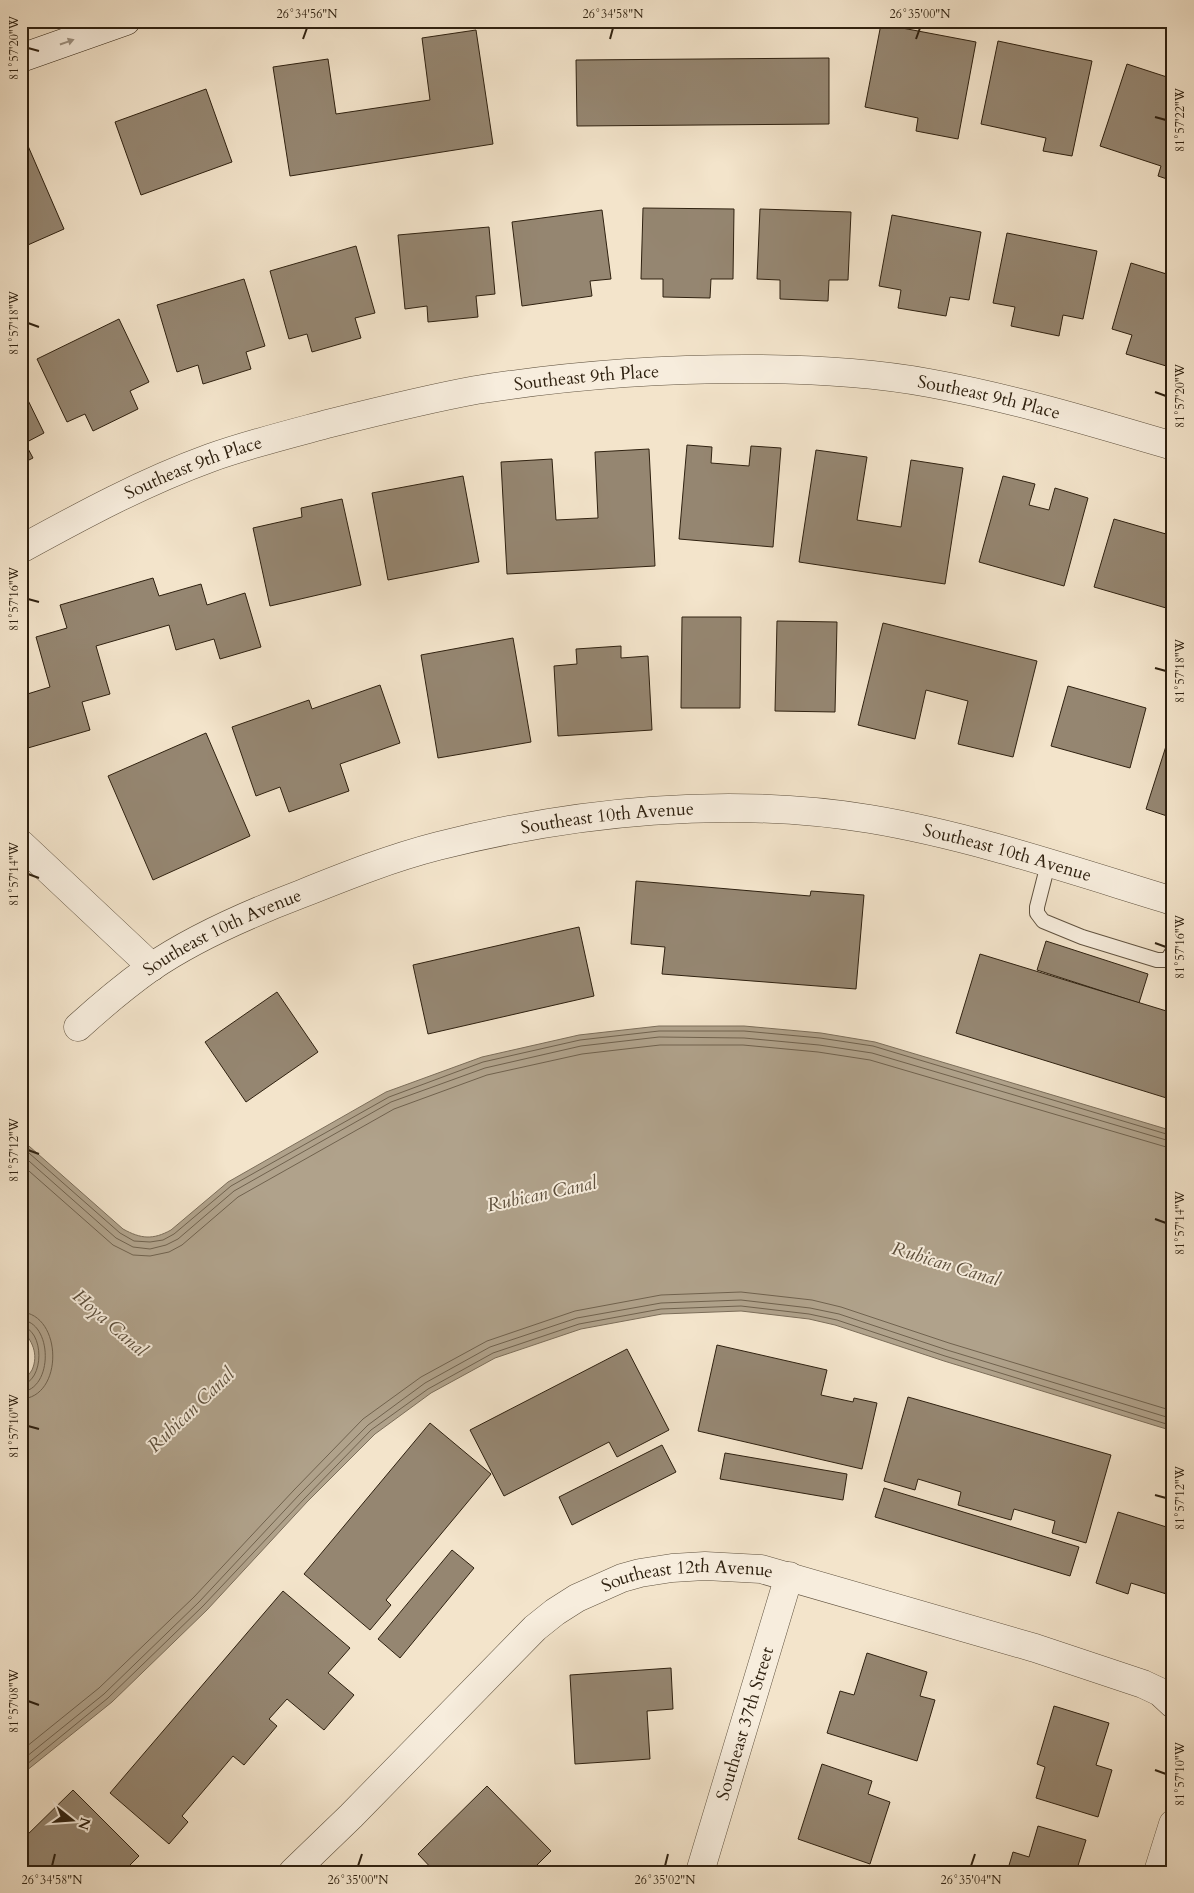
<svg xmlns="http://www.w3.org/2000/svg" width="1194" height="1893" font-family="Cardo,serif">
<rect width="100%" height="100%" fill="#f3e4cb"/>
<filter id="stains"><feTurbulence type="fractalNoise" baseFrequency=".004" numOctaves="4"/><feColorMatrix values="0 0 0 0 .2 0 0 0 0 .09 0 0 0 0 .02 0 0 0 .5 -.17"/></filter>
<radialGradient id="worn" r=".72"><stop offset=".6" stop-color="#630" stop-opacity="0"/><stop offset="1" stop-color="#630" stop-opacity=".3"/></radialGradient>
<path fill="#b0a28b" stroke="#7c6e5a" d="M659,1026h85l77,7 54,9 298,89v300l-229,-70 -109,-36 -26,-6 -68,-8 -79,3 -81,15 -86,29 -64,35 -56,41 -68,68 -100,108 -95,92 -91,73v-392c3,-4 9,-9 11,-13 7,-16 0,-30 -11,-41v-190l102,90c18,10 30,11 48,1l57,-48 158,-90 96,-35 97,-22z"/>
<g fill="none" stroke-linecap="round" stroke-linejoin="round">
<g stroke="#70624e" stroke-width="1">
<polyline points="21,1146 120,1233 134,1241 150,1242 163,1240 174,1234 231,1186 389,1097 483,1062 580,1040 659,1031 744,1031 820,1038 873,1046 1173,1136"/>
<polyline points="21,1154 116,1238 133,1247 150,1249 166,1245 178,1239 234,1191 391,1102 485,1068 581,1046 659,1037 744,1038 819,1045 872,1053 1173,1142"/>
<polyline points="21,1164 113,1245 133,1255 150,1256 169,1252 182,1245 238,1197 394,1109 487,1075 582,1054 660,1045 743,1045 818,1052 870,1060 1173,1149"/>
<path d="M21,1312c42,2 43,86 0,87"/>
<path d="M21,1320c32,1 33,70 0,72"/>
<path d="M21,1326c24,3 24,56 0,59"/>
<polyline points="21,1751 99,1688 194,1597 294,1490 363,1419 421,1377 487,1341 575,1311 661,1295 741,1292 812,1300 841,1307 949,1343 1173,1411"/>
<polyline points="21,1761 104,1694 199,1602 299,1495 368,1425 425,1383 490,1347 577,1318 661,1303 741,1300 810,1308 839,1314 947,1350 1173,1419"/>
<polyline points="21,1769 108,1698 203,1606 304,1499 371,1430 428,1389 493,1353 579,1324 661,1309 741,1306 809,1314 837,1320 945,1356 1173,1426"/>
</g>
</g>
<g fill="#958671" stroke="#2f2110">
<polygon points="881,24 976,42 958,139 916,131 918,118 865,107"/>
<polygon points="476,30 493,144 290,176 273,67 328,59 336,114 430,100 422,38"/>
<polygon points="998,41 1092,61 1072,156 1043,151 1046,138 981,124"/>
<polygon points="829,58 829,124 577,126 576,60"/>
<polygon points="1127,64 1173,79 1173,181 1158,176 1161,166 1100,146"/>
<polygon points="206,89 232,162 141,195 115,122"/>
<polygon points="25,139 64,229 21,248 21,141"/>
<polygon points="643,208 734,209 733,279 711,279 710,298 663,297 663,279 641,279"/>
<polygon points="760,209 851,212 848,280 829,280 828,301 780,299 780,280 757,279"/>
<polygon points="602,210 611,279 590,281 592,296 522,306 512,222"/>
<polygon points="892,215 981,232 969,300 950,297 946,316 898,308 901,290 879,286"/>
<polygon points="489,227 495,294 476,296 478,317 428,322 427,306 405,309 398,235"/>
<polygon points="1007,233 1097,251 1083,319 1063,315 1059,336 1011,326 1015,307 993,303"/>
<polygon points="356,246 375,313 355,318 361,338 312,352 307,334 289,339 270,271"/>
<polygon points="1131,263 1173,276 1173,368 1126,354 1132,335 1112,329"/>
<polygon points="244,279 265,346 246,352 251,369 203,384 198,365 177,372 157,305"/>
<polygon points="119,319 149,382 130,391 138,409 93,431 85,414 67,422 37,359"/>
<polygon points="21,386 44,433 25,443 33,458 21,464"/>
<polygon points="687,445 712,447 711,463 749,466 751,446 781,448 773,547 679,539"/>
<polygon points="649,449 655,566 507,574 501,462 552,459 556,520 598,518 595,452"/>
<polygon points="816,450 867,457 857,520 901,527 911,460 963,468 945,584 799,562"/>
<polygon points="463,476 479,562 388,580 372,493"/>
<polygon points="1003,476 1035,484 1029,505 1049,510 1055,488 1088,498 1064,586 979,562"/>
<polygon points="342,499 361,585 270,606 253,528 302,517 301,508"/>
<polygon points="1114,519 1173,536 1173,610 1094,587"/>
<polygon points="153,578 159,596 201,584 207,605 245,593 261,647 220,659 214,639 176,650 169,625 96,646 110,694 82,702 90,730 21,750 21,696 50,687 36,637 67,628 60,605"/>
<polygon points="682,617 741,617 740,708 681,708"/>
<polygon points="777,621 837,622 835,712 775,711"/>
<polygon points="883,623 1037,661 1013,757 958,744 968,701 926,690 915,739 858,725"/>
<polygon points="513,638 531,742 438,758 421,655"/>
<polygon points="621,646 621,658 648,656 652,730 558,736 554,666 577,664 576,649"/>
<polygon points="380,685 400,743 340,764 349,791 289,812 280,787 256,796 232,727 309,700 312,709"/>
<polygon points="1068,686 1146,708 1130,768 1051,746"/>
<polygon points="206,733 250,836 153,880 108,776"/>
<polygon points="1167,743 1173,744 1173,818 1146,809"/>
<polygon points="636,881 810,896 811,891 864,895 856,989 662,974 665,947 631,944"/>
<polygon points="579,927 594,996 428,1034 413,965"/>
<polygon points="1046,941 1148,974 1139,1003 1037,970"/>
<polygon points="980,954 1173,1013 1173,1100 956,1033"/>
<polygon points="277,992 318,1052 246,1102 205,1042"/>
<polygon points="717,1345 827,1370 821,1395 853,1402 854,1398 877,1403 862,1469 698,1431"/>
<polygon points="627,1349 669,1430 617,1457 609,1442 504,1496 470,1430"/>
<polygon points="908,1397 1111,1455 1086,1543 1052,1533 1055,1521 1014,1509 1011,1520 958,1505 961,1492 918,1479 915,1490 884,1481"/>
<polygon points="430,1423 491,1474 386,1600 391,1605 370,1630 304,1574"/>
<polygon points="662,1445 676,1472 572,1525 559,1497"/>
<polygon points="725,1453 847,1474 843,1500 720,1479"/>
<polygon points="884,1488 1079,1547 1070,1576 875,1517"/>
<polygon points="1118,1512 1173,1529 1173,1596 1131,1583 1128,1594 1096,1583"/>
<polygon points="452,1550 474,1568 400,1658 378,1639"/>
<polygon points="283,1591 350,1648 328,1673 354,1695 324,1730 287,1699 269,1719 277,1726 244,1765 233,1756 182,1816 188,1822 169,1844 110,1793"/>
<polygon points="867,1653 927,1672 920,1696 935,1700 917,1761 827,1733 840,1691 854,1695"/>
<polygon points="671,1668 673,1709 647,1711 650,1759 575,1764 570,1675"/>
<polygon points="1054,1706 1109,1723 1096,1765 1112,1770 1098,1817 1036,1798 1045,1767 1037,1764"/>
<polygon points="822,1764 872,1781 868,1794 890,1802 870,1864 798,1839"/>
<polygon points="487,1786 551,1851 530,1872 435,1872 418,1854"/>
<polygon points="73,1790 139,1856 123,1872 21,1872 21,1841"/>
<polygon points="1038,1826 1086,1840 1076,1872 1007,1872 1013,1852 1029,1857"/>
</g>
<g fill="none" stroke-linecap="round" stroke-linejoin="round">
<defs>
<polyline id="lane" points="1048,864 1037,907 1037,913 1043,921 1082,937 1157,960 1167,960 1173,951"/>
<g id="street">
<path id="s1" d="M21,549c62,-34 123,-67 189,-91 39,-14 80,-24 121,-35 48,-12 96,-24 145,-33 89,-14 179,-21 269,-21 61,0 123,3 184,14 83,15 163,39 244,63"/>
<polyline points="21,844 152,967"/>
<path id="s2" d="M78,1027c23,-21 47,-41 72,-59 45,-31 101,-55 151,-74 45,-18 90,-36 137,-48 138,-35 291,-50 432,-27 102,17 204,52 303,82"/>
<path id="s3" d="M293,1872l58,-56 184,-188 20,-16 22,-14 45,-20 18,-5 32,-5 33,-2 56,3 274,79 108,36 17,8 13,12"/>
<path id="s4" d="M700,1872l89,-296"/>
<polyline points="1158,1872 1173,1824"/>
</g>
<polyline id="secondary" points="21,58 126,21"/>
</defs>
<use href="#lane" stroke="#60523f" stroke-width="16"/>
<use href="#street" stroke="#60523f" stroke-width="29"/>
<use href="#secondary" stroke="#2f2110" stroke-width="29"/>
<use href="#lane" stroke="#f7eddd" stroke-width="14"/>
<use href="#street" stroke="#f7eddd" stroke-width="28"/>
<use href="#secondary" stroke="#f7eddd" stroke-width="28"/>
</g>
<defs><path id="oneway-solid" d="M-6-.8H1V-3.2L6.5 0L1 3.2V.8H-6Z" transform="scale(1.25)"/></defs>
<use fill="#9d9181" href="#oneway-solid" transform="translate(67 42) rotate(-19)"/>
<path fill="none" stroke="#2f2110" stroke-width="2" d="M303,39l4,-11M610,39l3,-11M916,39l4,-11M28,48l11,3M1155,117l11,3M28,323l11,4M1155,392l11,4M28,599l11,3M1155,668l11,3M28,874l11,4M1155,943l11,4M28,1150l11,4M1155,1219l11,4M28,1426l11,3M1155,1495l11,3M28,1701l11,4M1155,1770l11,4M52,1866l3,-12M358,1866l4,-12M665,1866l3,-12M971,1866l4,-12"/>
<g text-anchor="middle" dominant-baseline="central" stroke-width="4" stroke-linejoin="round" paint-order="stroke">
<g font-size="18" fill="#2f2110" stroke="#f7eddd">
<text stroke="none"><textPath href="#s1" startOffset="596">Southeast 9th Place</textPath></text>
<text stroke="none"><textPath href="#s1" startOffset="1001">Southeast 9th Place</textPath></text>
<text stroke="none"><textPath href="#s1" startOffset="191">Southeast 9th Place</textPath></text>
<text stroke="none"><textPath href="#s2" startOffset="579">Southeast 10th Avenue</textPath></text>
<text stroke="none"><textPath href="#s2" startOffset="984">Southeast 10th Avenue</textPath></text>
<text stroke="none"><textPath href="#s2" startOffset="174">Southeast 10th Avenue</textPath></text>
<text stroke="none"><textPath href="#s3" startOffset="510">Southeast 12th Avenue</textPath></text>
<text stroke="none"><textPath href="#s4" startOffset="155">Southeast 37th Street</textPath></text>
</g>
<g font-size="19" font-style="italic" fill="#5c4e3b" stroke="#f7eddd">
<text transform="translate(542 1194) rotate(-12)">Rubican Canal</text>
<text transform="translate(946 1264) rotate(17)">Rubican Canal</text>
<text transform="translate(110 1323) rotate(41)">Hoya Canal</text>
<text transform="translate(191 1410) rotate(-44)">Rubican Canal</text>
</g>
</g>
<rect width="1194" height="1893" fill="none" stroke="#f3e4cb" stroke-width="55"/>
<g transform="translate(72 1820) rotate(107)" stroke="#f7eddd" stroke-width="4" paint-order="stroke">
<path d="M0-4L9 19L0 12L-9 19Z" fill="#2f2110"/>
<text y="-8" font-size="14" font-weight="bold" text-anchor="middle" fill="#2f2110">N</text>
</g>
<rect x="28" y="28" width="1138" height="1838" fill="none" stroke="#2f2110" stroke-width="2"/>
<g font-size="12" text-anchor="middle" fill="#2f2110">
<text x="307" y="18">26°34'56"N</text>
<text x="613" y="18">26°34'58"N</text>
<text x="920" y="18">26°35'00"N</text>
<text transform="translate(14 48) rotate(-90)" y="4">81°57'20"W</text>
<text transform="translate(1180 120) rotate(-90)" y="4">81°57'22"W</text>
<text transform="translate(14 323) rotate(-90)" y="4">81°57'18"W</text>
<text transform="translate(1180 396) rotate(-90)" y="4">81°57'20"W</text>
<text transform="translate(14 599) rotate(-90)" y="4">81°57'16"W</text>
<text transform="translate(1180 671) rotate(-90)" y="4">81°57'18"W</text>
<text transform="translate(14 874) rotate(-90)" y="4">81°57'14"W</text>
<text transform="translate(1180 947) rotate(-90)" y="4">81°57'16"W</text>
<text transform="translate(14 1150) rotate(-90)" y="4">81°57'12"W</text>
<text transform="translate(1180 1223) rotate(-90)" y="4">81°57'14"W</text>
<text transform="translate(14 1426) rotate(-90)" y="4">81°57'10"W</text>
<text transform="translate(1180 1498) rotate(-90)" y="4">81°57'12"W</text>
<text transform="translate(14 1701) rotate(-90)" y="4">81°57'08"W</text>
<text transform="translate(1180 1774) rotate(-90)" y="4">81°57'10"W</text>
<text x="52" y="1884">26°34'58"N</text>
<text x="358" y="1884">26°35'00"N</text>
<text x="665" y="1884">26°35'02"N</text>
<text x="971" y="1884">26°35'04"N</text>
</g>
<rect width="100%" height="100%" filter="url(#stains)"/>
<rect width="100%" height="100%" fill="url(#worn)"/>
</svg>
